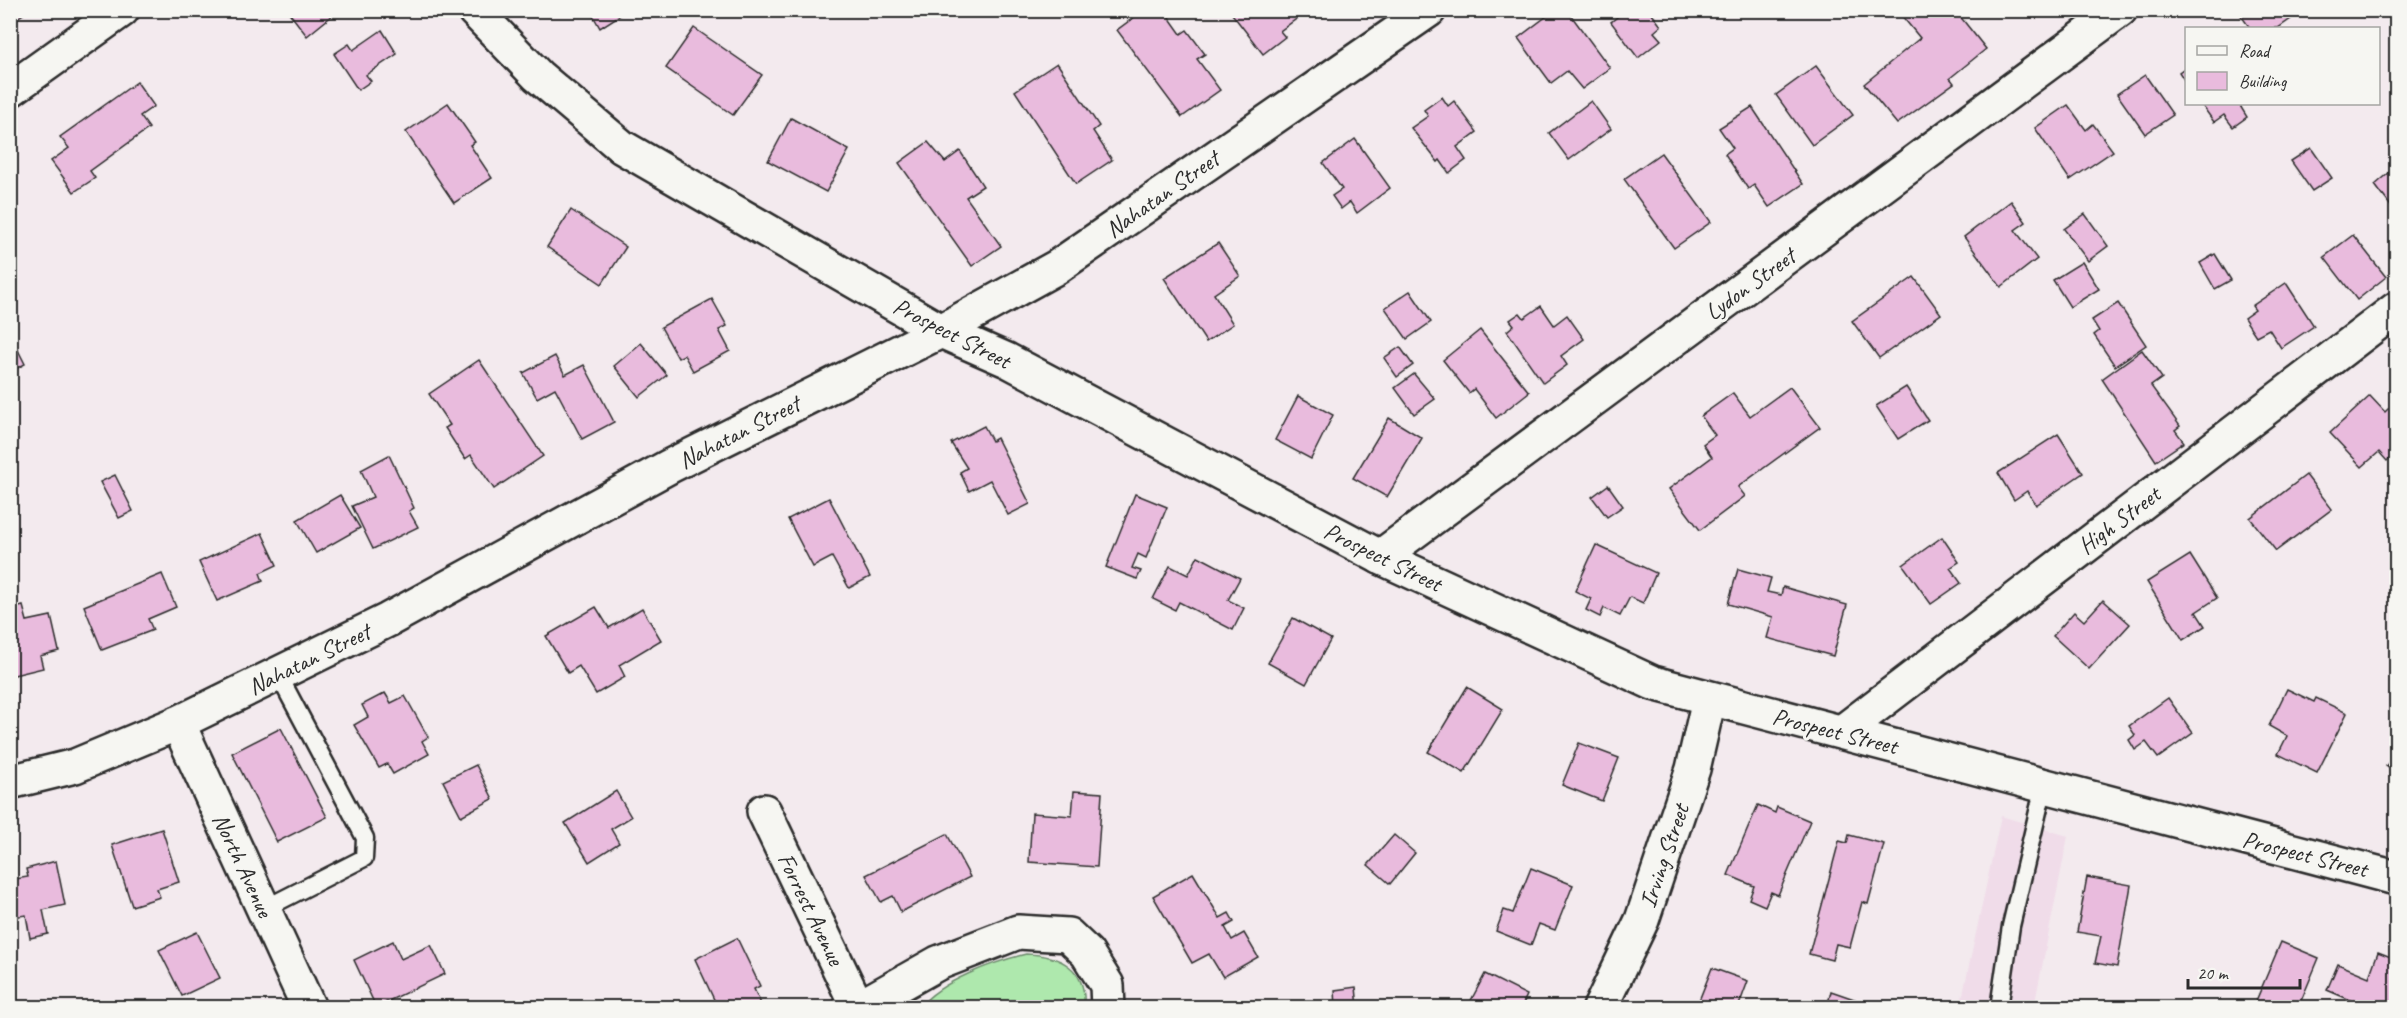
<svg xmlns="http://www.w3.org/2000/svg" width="2407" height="1018" font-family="Caveat,sans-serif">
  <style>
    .built { fill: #f0dce9 }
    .grass { fill: #aee8ad; stroke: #6c8a6c; stroke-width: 1.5 }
    .building { fill: #e9bbdd; stroke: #2b2b2b; stroke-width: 1.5 }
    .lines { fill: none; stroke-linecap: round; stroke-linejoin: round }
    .lane-casing { stroke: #2b2b2b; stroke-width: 21 }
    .street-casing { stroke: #2b2b2b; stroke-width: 38 }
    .secondary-casing { stroke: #2b2b2b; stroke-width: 38 }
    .lane { stroke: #f6f6f2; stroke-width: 16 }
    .street { stroke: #f6f6f2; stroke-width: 33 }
    .secondary { stroke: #f6f6f2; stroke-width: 33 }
    .labels { text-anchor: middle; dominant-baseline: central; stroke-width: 6; stroke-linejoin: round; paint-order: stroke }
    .street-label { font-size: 24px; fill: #2b2b2b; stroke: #f6f6f2 }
  </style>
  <rect width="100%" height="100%" fill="#f3eaee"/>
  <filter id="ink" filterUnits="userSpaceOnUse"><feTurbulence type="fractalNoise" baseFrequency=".0167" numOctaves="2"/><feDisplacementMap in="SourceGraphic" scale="12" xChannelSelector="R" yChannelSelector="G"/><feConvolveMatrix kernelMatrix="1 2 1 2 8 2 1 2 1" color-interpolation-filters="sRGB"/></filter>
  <g filter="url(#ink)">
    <polygon class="built" points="2001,816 2068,836 2034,1007 1960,1008"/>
    <path class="grass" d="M1026,954C1060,955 1087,968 1084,1007H920C940,981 994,962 1026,954Z"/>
    <g class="building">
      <polygon points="10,10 29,10 10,23"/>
      <polygon points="287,10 339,10 307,36"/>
      <polygon points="590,10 628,10 600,28"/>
      <polygon points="1144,10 1164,10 1181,34 1187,30 1205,54 1197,59 1220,90 1182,117 1117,30"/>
      <polygon points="1229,10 1294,10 1299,17 1280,31 1285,37 1263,54"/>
      <polygon points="1555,10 1567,10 1610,68 1582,89 1567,71 1551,83 1518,38"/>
      <polygon points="1626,10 1649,10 1661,26 1654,32 1661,40 1638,58 1611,22"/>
      <polygon points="1897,10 1955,10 1986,49 1950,78 1954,83 1897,124 1864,84 1920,38"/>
      <polygon points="2237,10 2299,10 2301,12 2278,28 2250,28"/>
      <polygon points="694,28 762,75 733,115 666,68"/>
      <polygon points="382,30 397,54 366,75 371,81 358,90 334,54 349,44 353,50"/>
      <polygon points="1057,63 1099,126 1093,131 1112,160 1076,184 1015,91"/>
      <polygon points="1816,66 1853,115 1812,145 1776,95"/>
      <polygon points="2186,67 2186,83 2179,72"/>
      <polygon points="2145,75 2173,115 2145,134 2117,94"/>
      <polygon points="137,82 154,106 140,116 149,128 90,171 95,178 74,192 51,161 69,148 60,137"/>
      <polygon points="1442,97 1448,106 1454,101 1477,132 1457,147 1466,160 1449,173 1440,160 1438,162 1411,128 1428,116 1424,110"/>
      <polygon points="1591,101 1611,129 1569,160 1549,133"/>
      <polygon points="448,103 475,142 470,145 492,178 454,203 406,132"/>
      <polygon points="2201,104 2239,104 2247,117 2233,127 2224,115 2214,122"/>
      <polygon points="2068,105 2086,130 2093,124 2113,151 2070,180 2035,128"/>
      <polygon points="1752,107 1803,184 1769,207 1754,185 1748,189 1725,154 1733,148 1719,128"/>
      <polygon points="791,118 849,150 826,192 768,161"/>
      <polygon points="1355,139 1390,188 1357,213 1350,202 1341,209 1332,196 1342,189 1323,163"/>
      <polygon points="928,142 945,162 960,151 983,186 966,197 1001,246 972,266 899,163"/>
      <polygon points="2311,148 2332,178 2312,191 2291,161"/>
      <polygon points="1661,153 1711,222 1674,248 1624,179"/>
      <polygon points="2396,167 2396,213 2375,185"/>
      <polygon points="2011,201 2026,222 2015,230 2037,259 2001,287 1964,237"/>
      <polygon points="571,210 626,247 602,284 547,247"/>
      <polygon points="2085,214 2108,246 2088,261 2064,229"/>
      <polygon points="2353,235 2386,277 2357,300 2324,257"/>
      <polygon points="1218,243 1240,276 1214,294 1233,324 1206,342 1164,278"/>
      <polygon points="2215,254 2231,280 2215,289 2200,263"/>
      <polygon points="2082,262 2099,289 2070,307 2053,280"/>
      <polygon points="1914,277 1941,314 1879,358 1852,321"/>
      <polygon points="2286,283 2314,326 2281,348 2269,329 2256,336 2244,318 2255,310 2252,306"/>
      <polygon points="1410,291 1431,322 1407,339 1385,308"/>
      <polygon points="712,299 727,326 719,330 730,351 693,371 684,355 678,358 661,327"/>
      <polygon points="2118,303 2146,345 2115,366 2094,335 2099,331 2092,320"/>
      <polygon points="1541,306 1554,325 1567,315 1584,339 1561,356 1567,365 1543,383 1507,331 1514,325 1510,320 1520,313 1524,318"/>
      <polygon points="1480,330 1529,392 1496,418 1474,389 1469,393 1443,360"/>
      <polygon points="641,343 667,375 639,397 614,366"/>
      <polygon points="1400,347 1413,365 1397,377 1384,358"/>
      <polygon points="17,348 25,364 10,372 10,351"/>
      <polygon points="2142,350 2162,378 2151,386 2180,426 2175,430 2184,442 2156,461 2102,379"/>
      <polygon points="555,356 565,375 584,365 614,422 582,439 555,388 537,398 523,373"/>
      <polygon points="479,360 543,456 494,489 471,455 465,459 445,428 450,425 429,394"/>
      <polygon points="1414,374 1435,399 1414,414 1395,388"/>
      <polygon points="1790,387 1820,427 1738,487 1745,496 1700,530 1669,489 1712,457 1703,444 1715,435 1701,416 1733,393 1750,416"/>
      <polygon points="1906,387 1928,420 1898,439 1876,406"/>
      <polygon points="1298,396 1333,415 1311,459 1275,440"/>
      <polygon points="2370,396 2385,412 2389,408 2396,415 2396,453 2387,461 2379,452 2362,467 2330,433"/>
      <polygon points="1389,418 1422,438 1387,497 1353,478"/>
      <polygon points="984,426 992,441 997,438 1030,504 1008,515 990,480 969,491 960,472 967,468 951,443"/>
      <polygon points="2058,434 2083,473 2036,505 2027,491 2014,500 1998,473"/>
      <polygon points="389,455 414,508 409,511 418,527 373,549 352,506 373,497 361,470"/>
      <polygon points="115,475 133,511 119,518 100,482"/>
      <polygon points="2306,475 2332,509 2276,551 2250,518"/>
      <polygon points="1608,485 1623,506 1607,517 1592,497"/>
      <polygon points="1135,494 1167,507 1146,558 1138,554 1132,568 1141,571 1137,579 1106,567"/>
      <polygon points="340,495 360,528 316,553 297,520"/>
      <polygon points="829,498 870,577 849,588 832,557 813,567 788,519"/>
      <polygon points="262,533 277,565 260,573 263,581 217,601 199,562"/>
      <polygon points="1942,537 1959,562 1950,568 1961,583 1931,604 1903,565"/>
      <polygon points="1596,545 1656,573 1643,603 1630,597 1620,616 1604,608 1600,617 1586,610 1591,599 1575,591"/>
      <polygon points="2190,555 2217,598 2196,612 2205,626 2183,640 2147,582"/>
      <polygon points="1198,556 1240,578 1228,600 1244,608 1233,630 1179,602 1175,610 1153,599 1170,566 1188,575"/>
      <polygon points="1738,569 1771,578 1767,592 1781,595 1783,587 1847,605 1833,656 1767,638 1773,617 1728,604"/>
      <polygon points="162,574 176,607 148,619 153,630 102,650 84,606"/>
      <polygon points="2103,600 2130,624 2089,669 2053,636 2074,612 2084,621"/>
      <polygon points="23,606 27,621 51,616 59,651 40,656 43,668 10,676 10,609"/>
      <polygon points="596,607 609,628 642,608 661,640 619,665 625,677 596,694 579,666 568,673 546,636"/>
      <polygon points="1293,618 1331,639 1306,684 1268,663"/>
      <polygon points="1467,687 1503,709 1464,773 1428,752"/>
      <polygon points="2287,689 2314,702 2316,698 2347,713 2317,773 2278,754 2287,736 2269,726"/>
      <polygon points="385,693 391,703 405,696 428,737 422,741 429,754 393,774 387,764 379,768 354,725 368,717 362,705"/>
      <polygon points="2168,698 2193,733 2158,758 2146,742 2135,750 2129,740 2135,735 2129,726"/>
      <polygon points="281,728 327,817 277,842 232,753"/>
      <polygon points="2396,730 2396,748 2388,742"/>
      <polygon points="1579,743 1619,758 1602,801 1562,785"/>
      <polygon points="2396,752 2396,773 2386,766"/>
      <polygon points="476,765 493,799 461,816 443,781"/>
      <polygon points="616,791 631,817 611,829 619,843 589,862 565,823"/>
      <polygon points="1074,791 1102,793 1097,867 1029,862 1032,813 1072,816"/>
      <polygon points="1758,805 1775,813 1777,807 1810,821 1778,895 1771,892 1765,906 1749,899 1754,886 1728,875"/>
      <polygon points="162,829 179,882 157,889 160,897 132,906 112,845"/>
      <polygon points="947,834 970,877 901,912 893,896 881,902 866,875"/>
      <polygon points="1394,835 1415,853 1390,884 1368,865"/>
      <polygon points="1849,835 1884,844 1868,904 1862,902 1850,947 1836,944 1832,960 1809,954 1839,841 1847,843"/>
      <polygon points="56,861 65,905 43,910 48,934 30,938 26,915 12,917 10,880 28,877 26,869"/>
      <polygon points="1531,868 1573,885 1555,930 1539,924 1531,945 1496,931 1504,910 1513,913"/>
      <polygon points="1193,873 1220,918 1229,913 1234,922 1225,927 1232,940 1244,933 1258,957 1223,977 1209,954 1192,963 1153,896"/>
      <polygon points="2087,877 2131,885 2117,967 2095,963 2101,936 2077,932"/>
      <polygon points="197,932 220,978 182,996 159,950"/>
      <polygon points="737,938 760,986 754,989 763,1008 718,1008 695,959"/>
      <polygon points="393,941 401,959 431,945 445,974 376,1007 354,960"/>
      <polygon points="2281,942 2319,958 2298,1008 2253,1008"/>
      <polygon points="2378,952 2396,959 2396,1008 2369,1008 2327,990 2338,964 2369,977"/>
      <polygon points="1712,968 1748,981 1738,1008 1696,1008"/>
      <polygon points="1485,974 1527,995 1521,1008 1467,1008"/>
      <polygon points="1356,987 1358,1008 1336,1008 1335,990"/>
      <polygon points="1831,991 1880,1008 1827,1008"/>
    </g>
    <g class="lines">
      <defs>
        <g id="lane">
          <polyline points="264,909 364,858 365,838 278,674"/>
          <polyline points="1999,1008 2011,926 2044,786"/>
        </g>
        <g id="street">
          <polyline points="10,90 122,10"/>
          <polyline points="1380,557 2120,10"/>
          <polyline points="178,723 309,1008"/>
          <polyline points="1842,732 2396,309"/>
          <polyline points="764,811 858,1008"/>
          <polyline points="858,1008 938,963 1018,932 1068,935 1087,953 1107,985 1108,1008"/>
          <polyline points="1600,1008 1642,920 1693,769 1709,699"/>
        </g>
        <g id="secondary">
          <polyline points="474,10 538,76 622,147 941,331 1007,360 1380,557 1653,683 2396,878"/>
          <polyline points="10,782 75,766 178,723 388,620 670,466 941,331 1057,267 1429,10"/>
        </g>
      </defs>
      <use href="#lane" class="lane-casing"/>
      <use href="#street" class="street-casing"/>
      <use href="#secondary" class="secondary-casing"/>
      <use href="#lane" class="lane"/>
      <use href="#street" class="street"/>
      <use href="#secondary" class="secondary"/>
    </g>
  </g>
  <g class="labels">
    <g class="street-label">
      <text transform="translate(1162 194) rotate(-35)">Nahatan Street</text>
      <text transform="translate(1750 284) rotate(-36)">Lydon Street</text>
      <text transform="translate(952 333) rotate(27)">Prospect Street</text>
      <text transform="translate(739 432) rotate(-27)">Nahatan Street</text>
      <text transform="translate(2119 520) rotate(-37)">High Street</text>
      <text transform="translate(1383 557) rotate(26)">Prospect Street</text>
      <text transform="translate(309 659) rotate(-26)">Nahatan Street</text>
      <text transform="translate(1835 731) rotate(14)">Prospect Street</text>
      <text transform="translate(2305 854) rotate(14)">Prospect Street</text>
      <text transform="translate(1664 856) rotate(-71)">Irving Street</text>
      <text transform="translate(243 865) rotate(65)">North Avenue</text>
      <text transform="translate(811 909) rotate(64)">Forrest Avenue</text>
    </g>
  </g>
  <rect width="2407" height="1018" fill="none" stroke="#f6f6f2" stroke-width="36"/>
  <rect x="18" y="18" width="2371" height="982" fill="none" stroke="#2b2b2b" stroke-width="2" filter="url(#ink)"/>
  <rect x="2185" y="27" width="195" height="78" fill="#f6f6f2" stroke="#a5a5a2" stroke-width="1.5"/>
  <rect x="2197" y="46" width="30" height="9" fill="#f6f6f2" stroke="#a5a5a2" stroke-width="1.5"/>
  <text x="2239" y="57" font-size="18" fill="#2b2b2b">Road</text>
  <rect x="2197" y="72" width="30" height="18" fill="#e9bbdd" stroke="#a5a5a2" stroke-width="1.5"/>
  <text x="2239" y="87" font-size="18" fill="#2b2b2b">Building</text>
  <path d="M2188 979v9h112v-9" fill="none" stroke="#2b2b2b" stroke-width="3"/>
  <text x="2197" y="979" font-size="18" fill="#2b2b2b" stroke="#f6f6f2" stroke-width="4.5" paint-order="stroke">20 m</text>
</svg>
